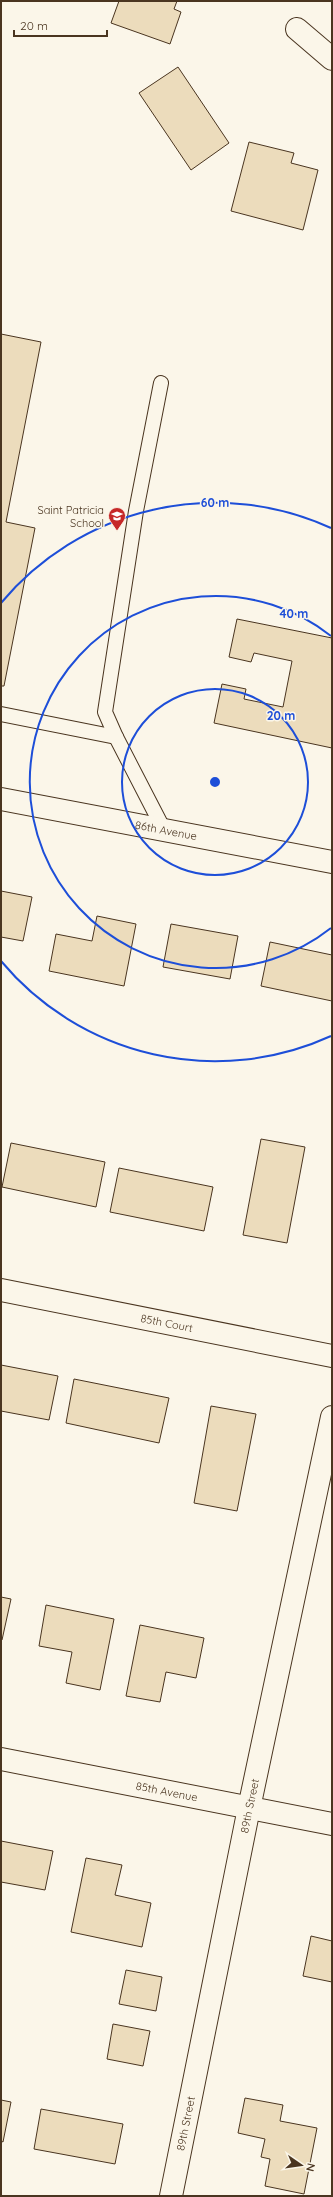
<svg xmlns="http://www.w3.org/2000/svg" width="333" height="2197" font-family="Quicksand,sans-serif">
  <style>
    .building { fill: #ecdcbc; stroke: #4a3520 }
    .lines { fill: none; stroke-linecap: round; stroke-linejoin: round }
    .lane-casing { stroke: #4a3520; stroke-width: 16 }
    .street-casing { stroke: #4a3520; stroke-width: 24 }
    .lane { stroke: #fbf6e9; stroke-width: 14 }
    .street { stroke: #fbf6e9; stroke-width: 22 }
    .ring { fill: none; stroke: #1d4ed8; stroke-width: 2 }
    .labels { text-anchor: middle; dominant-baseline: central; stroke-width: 3; stroke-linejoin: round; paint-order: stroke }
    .poi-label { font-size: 11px; fill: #4a3520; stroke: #fbf6e9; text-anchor: end }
    .street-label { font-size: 11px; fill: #4a3520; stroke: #fbf6e9 }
    .centre { fill: #1d4ed8; stroke: #fbf6e9; stroke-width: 2 }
    .ring-label { font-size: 12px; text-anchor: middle; font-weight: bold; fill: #1d4ed8; stroke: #fbf6e9; stroke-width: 3; stroke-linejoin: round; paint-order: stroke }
  </style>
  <rect width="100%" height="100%" fill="#fbf6e9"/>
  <g class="building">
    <polygon points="119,1 177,1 174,9 181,12 170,44 111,23"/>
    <polygon points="178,67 229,143 191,170 139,93"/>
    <polygon points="249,142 294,153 291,163 318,170 303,230 231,211"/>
    <polygon points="1,334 41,342 6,522 35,528 4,686 1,686"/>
    <polygon points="237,619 332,638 332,748 214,723 222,684 246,689 244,699 283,707 292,661 254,653 251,662 229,657"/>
    <polygon points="1,891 32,897 23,941 1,937"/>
    <polygon points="97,916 136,924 124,986 49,971 56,934 92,941"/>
    <polygon points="171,924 238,936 230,979 163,967"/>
    <polygon points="270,942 332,955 332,1001 261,986"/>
    <polygon points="261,1139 305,1147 287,1243 243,1235"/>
    <polygon points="11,1143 105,1162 96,1207 2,1187"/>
    <polygon points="119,1168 213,1187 204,1231 110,1212"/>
    <polygon points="1,1365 58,1376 49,1420 1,1411"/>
    <polygon points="74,1379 169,1398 159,1443 66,1423"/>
    <polygon points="211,1406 256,1414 237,1511 194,1503"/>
    <polygon points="1,1597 11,1599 2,1640 1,1639"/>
    <polygon points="46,1605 114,1619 100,1690 66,1683 72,1652 39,1646"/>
    <polygon points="140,1625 204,1638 196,1678 166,1672 160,1702 126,1696"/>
    <polygon points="1,1841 53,1851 45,1890 1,1882"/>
    <polygon points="86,1858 122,1865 115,1895 151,1903 142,1947 71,1932"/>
    <polygon points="311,1936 332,1941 332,1982 303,1976"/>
    <polygon points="126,1970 162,1977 156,2011 119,2004"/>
    <polygon points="113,2024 150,2031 143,2066 107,2059"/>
    <polygon points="245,2098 283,2105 280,2121 317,2128 304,2194 265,2186 270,2159 261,2157 265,2139 238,2133"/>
    <polygon points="1,2100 11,2102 3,2142 1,2141"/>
    <polygon points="41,2109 123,2124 115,2164 34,2149"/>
  </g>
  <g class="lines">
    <defs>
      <g id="lane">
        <polyline points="161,383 136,511 105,712 116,737 164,830"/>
        <polyline points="1,714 116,737"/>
      </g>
      <g id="street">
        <polyline points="297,29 332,59"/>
        <path id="s1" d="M1,799L332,862"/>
        <path id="s2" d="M1,1290L332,1356"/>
        <path id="s3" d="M1,1759L332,1824"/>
        <path id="s4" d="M171,2196L249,1808L332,1417"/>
      </g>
    </defs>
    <use href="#lane" class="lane-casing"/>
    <use href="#street" class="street-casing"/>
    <use href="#lane" class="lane"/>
    <use href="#street" class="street"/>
  </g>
  <g class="ring">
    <circle cx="215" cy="782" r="93"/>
    <path d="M331 928A186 186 0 1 1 331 636"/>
    <path d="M331 1036A279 279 0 0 1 1 961M1 603A279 279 0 0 1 331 528"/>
  </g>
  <defs>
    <symbol id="school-pin" viewBox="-11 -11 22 30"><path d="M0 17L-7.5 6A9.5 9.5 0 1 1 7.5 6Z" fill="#c62828" stroke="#fbf6e9"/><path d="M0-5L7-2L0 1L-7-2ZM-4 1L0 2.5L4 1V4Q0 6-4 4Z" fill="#fff"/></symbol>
  </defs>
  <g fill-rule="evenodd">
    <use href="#school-pin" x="107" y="506" width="20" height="27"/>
  </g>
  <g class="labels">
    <g class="poi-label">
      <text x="104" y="510">Saint Patricia<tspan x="104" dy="13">School</tspan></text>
    </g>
    <g class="street-label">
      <text stroke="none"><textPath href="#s1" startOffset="168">86th Avenue</textPath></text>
      <text stroke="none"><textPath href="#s2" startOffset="169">85th Court</textPath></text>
      <text stroke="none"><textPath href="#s3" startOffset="169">85th Avenue</textPath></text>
      <text stroke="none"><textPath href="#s4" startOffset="398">89th Street</textPath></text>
      <text stroke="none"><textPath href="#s4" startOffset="74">89th Street</textPath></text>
    </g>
  </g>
  <circle cx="215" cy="782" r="6" class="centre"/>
  <g class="ring-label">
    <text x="215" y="507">60 m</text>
    <text x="294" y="618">40 m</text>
    <text x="281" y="720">20 m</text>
  </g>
  <rect width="333" height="2197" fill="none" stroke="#4a3520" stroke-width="4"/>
  <g transform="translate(301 2165) rotate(103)" stroke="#fbf6e9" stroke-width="3" paint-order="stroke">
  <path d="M0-3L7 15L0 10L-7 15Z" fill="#4a3520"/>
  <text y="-6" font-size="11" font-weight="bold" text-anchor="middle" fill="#4a3520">N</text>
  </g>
  <path d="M14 30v6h93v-6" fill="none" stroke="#4a3520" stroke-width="2"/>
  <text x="20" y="30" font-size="12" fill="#4a3520" stroke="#fbf6e9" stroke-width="3" paint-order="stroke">20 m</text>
</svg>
